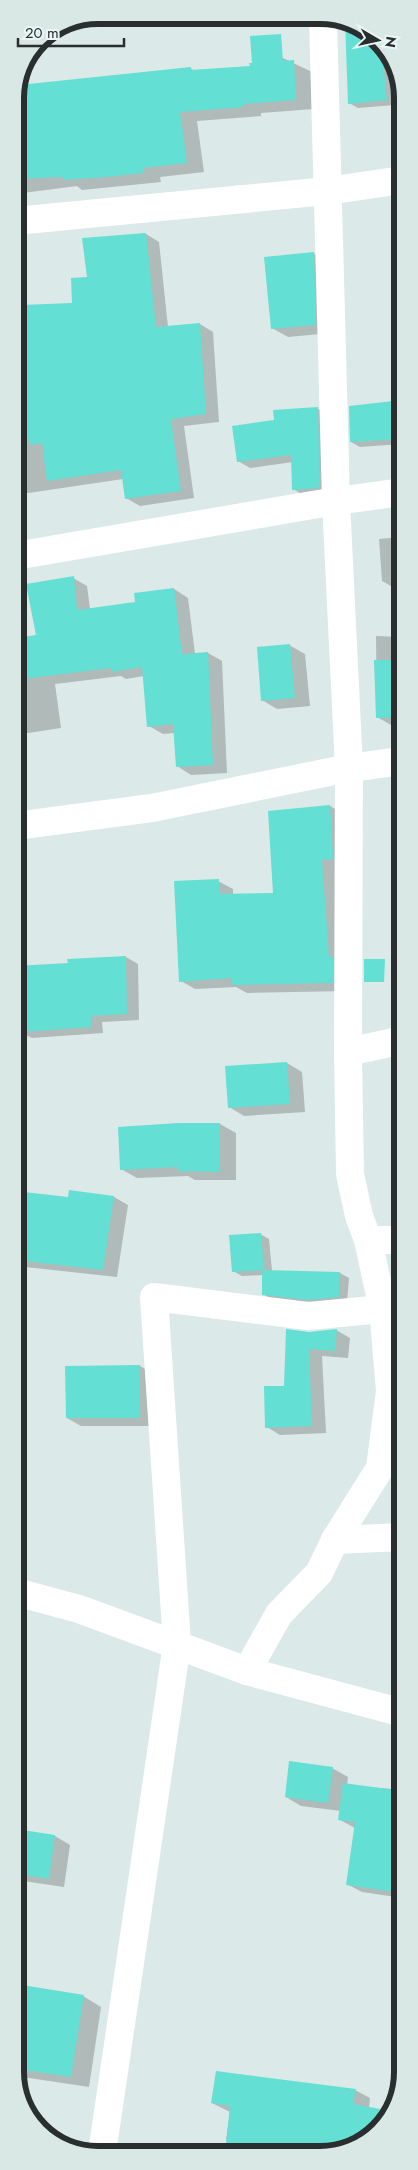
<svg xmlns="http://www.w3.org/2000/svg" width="418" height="2170" font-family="Jost,sans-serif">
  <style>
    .shadow { fill: #0003 }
    .building { fill: #63dfd4 }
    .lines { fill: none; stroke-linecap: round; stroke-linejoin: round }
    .street { stroke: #fff; stroke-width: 28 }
    .rim { fill: none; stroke: #292f2e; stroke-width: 6 }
  </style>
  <rect width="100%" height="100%" fill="#dbe9e8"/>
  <g class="shadow">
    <polygon points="207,16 262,17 211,18"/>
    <polygon points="381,47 385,50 391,62 395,105 358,108 349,103"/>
    <polygon points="283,58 312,72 314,109 261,113 261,116 197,121 204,172 160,177 161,182 82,190 77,186 15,194 15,93 18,86 190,68 195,71 251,67"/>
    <polygon points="146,234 159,242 168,327 200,324 213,332 219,422 184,426 194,498 140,506 126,498 123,479 15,495 15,302 23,307 74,304 88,278"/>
    <polygon points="313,253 329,262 331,333 288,337 272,328"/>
    <polygon points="397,357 402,357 402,398 399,397"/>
    <polygon points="402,402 402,444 360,447 351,442 350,407"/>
    <polygon points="318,409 329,415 331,494 305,496 293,489 293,462 250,468 238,461"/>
    <polygon points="402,537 402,588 396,589 382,581 379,539"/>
    <polygon points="73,578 87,586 90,609 137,603 174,589 188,598 195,654 208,653 222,661 227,773 191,775 177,766 175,733 163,734 149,726 144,676 126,679 121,676 55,684 61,728 15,735 15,639 37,636"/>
    <polygon points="376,636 402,637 402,725 391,725 377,717"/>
    <polygon points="289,645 305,654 310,706 277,709 262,700"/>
    <polygon points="330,806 344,814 347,991 247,993 236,987 195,989 181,981 218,881 233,889 233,895 274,894"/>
    <polygon points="126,957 138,964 139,1020 102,1022 103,1033 32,1038 20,1032 69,964 69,960"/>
    <polygon points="287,1063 302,1072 305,1112 244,1116 229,1107"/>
    <polygon points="220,1124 236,1133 236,1180 195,1180 188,1176 137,1178 121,1169 119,1128"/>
    <polygon points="15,1192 69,1198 114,1197 128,1205 117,1277 16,1266"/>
    <polygon points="260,1234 269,1239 272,1271 340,1273 349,1278 347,1302 318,1304 272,1299 263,1294 264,1275 242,1276 233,1271"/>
    <polygon points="336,1330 350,1338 348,1358 322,1356 326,1433 280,1435 267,1427 309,1333"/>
    <polygon points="140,1366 154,1374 154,1426 81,1426 67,1418"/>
    <polygon points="401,1578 403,1578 403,1638 401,1637"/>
    <polygon points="16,1746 21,1749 16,1789"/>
    <polygon points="332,1768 348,1777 347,1785 403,1790 403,1898 362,1892 347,1884 355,1828 340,1820 341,1811 301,1806 286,1797"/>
    <polygon points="16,1830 55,1836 70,1845 64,1887 16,1880"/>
    <polygon points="16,1986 83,1996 101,2007 89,2087 16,2076"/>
    <polygon points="355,2090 370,2098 369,2108 386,2114 379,2131 331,2154 285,2154 241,2149 226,2140 230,2112 212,2103"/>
  </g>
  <g class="building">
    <polygon points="345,20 381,43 387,100 348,104"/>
    <polygon points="281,34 283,61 294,60 296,100 244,104 244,107 180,112 187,163 143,168 144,173 106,177 64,180 63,177 15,179 15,93 19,85 191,67 191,70 250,66 249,63 252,63 250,36"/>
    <polygon points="146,233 156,327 200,323 206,414 171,419 181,491 125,499 121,470 47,481 42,443 29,445 29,440 15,441 15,381 22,381 20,369 24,368 22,305 72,303 71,278 87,277 82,238"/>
    <polygon points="314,252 316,325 271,329 264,257"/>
    <polygon points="402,400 402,439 350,442 349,406"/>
    <polygon points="318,407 320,488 292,490 291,455 237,462 232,426 274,420 273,410"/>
    <polygon points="74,576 77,610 135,602 134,593 174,588 182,654 208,652 213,765 176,767 173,724 147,727 142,667 111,672 111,668 15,680 15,638 36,635 26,584"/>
    <polygon points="290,644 295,698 261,701 257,647"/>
    <polygon points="374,660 402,660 402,717 376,718"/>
    <polygon points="330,805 333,859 322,860 329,957 333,957 333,983 232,985 231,978 179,982 174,881 219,879 219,894 273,893 268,811"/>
    <polygon points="126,956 127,1014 91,1016 92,1027 19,1032 15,966 68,963 67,959"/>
    <polygon points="364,959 385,959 384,982 364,982"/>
    <polygon points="287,1062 290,1104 228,1108 225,1066"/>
    <polygon points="178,1123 220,1123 220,1172 178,1171 178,1167 120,1170 118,1127"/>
    <polygon points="69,1190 114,1196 103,1270 15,1260 15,1191 68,1197"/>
    <polygon points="261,1233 264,1270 340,1272 339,1297 308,1300 262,1295 262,1270 232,1272 229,1235"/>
    <polygon points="286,1329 309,1332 337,1329 335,1351 309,1349 312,1426 265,1428 264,1386 284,1386"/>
    <polygon points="140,1365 140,1418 66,1418 65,1366"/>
    <polygon points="289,1761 333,1767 328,1803 285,1797"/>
    <polygon points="343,1783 403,1791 403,1893 346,1885 355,1822 338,1820"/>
    <polygon points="16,1829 55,1835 49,1879 16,1874"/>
    <polygon points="16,1984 84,1995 71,2077 16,2069"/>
    <polygon points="216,2071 356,2089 353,2104 380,2109 377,2132 331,2154 225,2154 230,2106 211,2103"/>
  </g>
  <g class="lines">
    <g class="street">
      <polyline points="15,221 327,191 402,180"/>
      <polyline points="15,556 336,501 402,492"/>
      <polyline points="15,826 152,808 349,768 402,761"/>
      <polyline points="348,1052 403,1040"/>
      <polyline points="368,1240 403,1240"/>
      <polyline points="335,1540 403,1537"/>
      <polyline points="16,1592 79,1609 247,1671 403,1713"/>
      <polyline points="247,1671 279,1614 319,1573 335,1540 380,1468 390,1391 383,1309 368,1240 359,1216 350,1174 348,1052 349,768 336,501 323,18"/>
      <polyline points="102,2153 177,1644 154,1297 308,1316 383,1309"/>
    </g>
  </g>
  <path d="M0 0H418V2170H0ZM98 24H320A74 74 0 0 1 394 98V2072A74 74 0 0 1 320 2146H98A74 74 0 0 1 24 2072V98A74 74 0 0 1 98 24Z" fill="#d9e7e5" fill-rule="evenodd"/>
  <path class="rim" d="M98 24H320A74 74 0 0 1 394 98V2072A74 74 0 0 1 320 2146H98A74 74 0 0 1 24 2072V98A74 74 0 0 1 98 24Z"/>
  <g transform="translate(378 40) rotate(99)" stroke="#e8f7f5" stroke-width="4" paint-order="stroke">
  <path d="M0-4L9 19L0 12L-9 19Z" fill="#292f2e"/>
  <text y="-8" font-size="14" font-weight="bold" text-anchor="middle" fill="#292f2e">N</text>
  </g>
  <path d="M18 38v8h106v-8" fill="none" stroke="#292f2e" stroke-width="2.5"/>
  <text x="25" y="38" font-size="15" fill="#292f2e" stroke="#e8f7f5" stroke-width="4" paint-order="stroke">20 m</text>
</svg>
